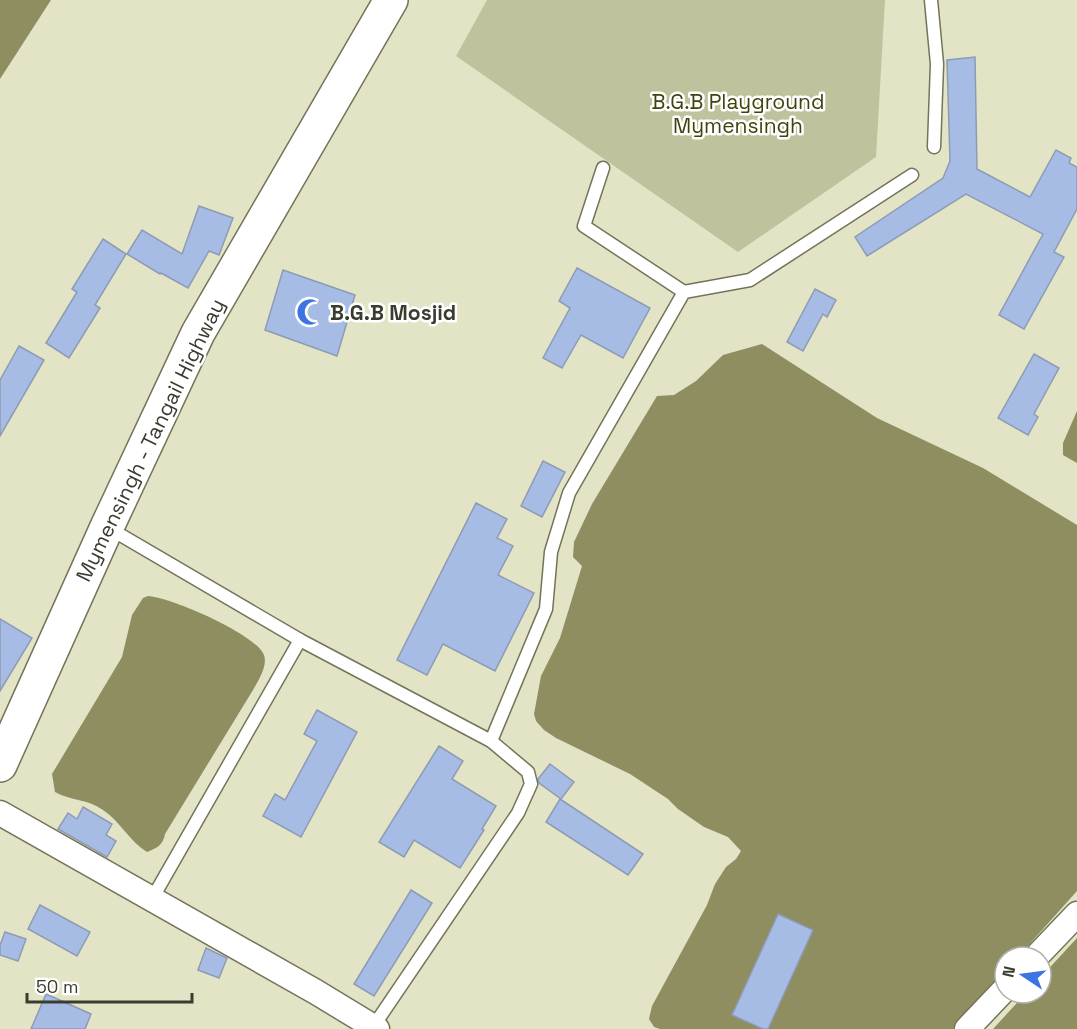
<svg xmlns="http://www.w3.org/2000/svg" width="1077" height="1029" font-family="'Space Grotesk',sans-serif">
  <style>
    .green { fill: #c0c19d }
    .water { fill: #8e8e61 }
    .building { fill: #a6bce4; stroke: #8d9bb3; stroke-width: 1.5 }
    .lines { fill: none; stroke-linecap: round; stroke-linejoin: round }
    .lane-casing { stroke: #747459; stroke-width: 15 }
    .street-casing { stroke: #747459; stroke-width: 27 }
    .highway-casing { stroke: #747459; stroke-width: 36 }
    .lane { stroke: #fff; stroke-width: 12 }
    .street { stroke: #fff; stroke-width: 24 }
    .highway { stroke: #fff; stroke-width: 33 }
    .labels { text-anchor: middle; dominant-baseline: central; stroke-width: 5; stroke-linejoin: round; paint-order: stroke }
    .park-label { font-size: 21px; fill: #44420a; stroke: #fff }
    .poi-label { font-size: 21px; font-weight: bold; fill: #3b3c30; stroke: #fff; text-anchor: start }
    .street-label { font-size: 21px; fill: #3b3c30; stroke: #fff }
  </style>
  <rect width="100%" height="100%" fill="#e3e4c6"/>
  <polygon class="green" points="487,0 885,0 876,157 738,252 456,56"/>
  <g class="water">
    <polygon points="0,0 51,0 0,79"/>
    <polygon points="762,344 877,418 983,468 1077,525 1077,891 1018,957 1005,957 1005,972 953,1029 660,1029 654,1027 649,1019 652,1006 707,905 715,884 726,867 736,859 741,851 728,837 704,827 678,809 668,799 630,774 556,738 544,730 536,721 534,714 541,676 560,638 582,566 573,557 574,542 592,504 657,396 674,395 696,381 723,355"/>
    <polygon points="1077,411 1077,463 1063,455 1063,443"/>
    <path d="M148,596C170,597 256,634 264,655C268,666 258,681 253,690L165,834C163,845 157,848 147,852C129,841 121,822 103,810C88,799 71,801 55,792L52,774L122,657L132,615L143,598Z"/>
    <polygon points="1077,938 1077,1029 993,1029 1026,993 1041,993 1041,977"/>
  </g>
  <g class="building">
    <polygon points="975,57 977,169 1030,197 1056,150 1071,158 1069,163 1077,167 1077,209 1054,252 1064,257 1024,329 999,315 1043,234 966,194 867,256 855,237 943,178 950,161 947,60"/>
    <polygon points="199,206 233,218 219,255 209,251 188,288 161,273 160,274 127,254 142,230 182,254"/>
    <polygon points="103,239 126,254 95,305 100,308 69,358 46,343 77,292 72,289"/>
    <polygon points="577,268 650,308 623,358 581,335 562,368 543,358 570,308 559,301"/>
    <polygon points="283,270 355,295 337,356 265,330"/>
    <polygon points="815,289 836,300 827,317 823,314 803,351 787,342"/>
    <polygon points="19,346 44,360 0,436 0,380"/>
    <polygon points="1034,354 1059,368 1034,414 1038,417 1028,435 998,418"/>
    <polygon points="543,461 565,472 542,517 521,506"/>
    <polygon points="476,503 507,519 497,538 513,546 498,575 534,593 495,671 443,644 427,675 397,660"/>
    <polygon points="0,619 32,638 0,691"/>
    <polygon points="317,710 357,732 301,837 263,816 275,794 285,800 317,741 304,734"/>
    <polygon points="439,746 463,761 452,779 496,806 482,829 484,830 460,868 414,840 404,857 379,842"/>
    <polygon points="550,764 574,782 561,799 539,783 538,779"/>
    <polygon points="560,799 643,854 628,875 546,822"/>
    <polygon points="83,807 112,824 106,835 116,841 107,857 58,829 68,813 77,819"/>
    <polygon points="411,890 432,903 374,996 354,984"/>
    <polygon points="40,905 90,932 77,956 28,929"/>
    <polygon points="778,914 813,930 768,1029 763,1029 732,1015"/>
    <polygon points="5,932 26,939 18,961 0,955 0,945"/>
    <polygon points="206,948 227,958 219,978 198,970"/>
    <polygon points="46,994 91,1014 85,1029 31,1029"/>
  </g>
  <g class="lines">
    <defs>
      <g id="lane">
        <polyline points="931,0 937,64 934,147"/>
        <polyline points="603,168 584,226 684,292"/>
        <polyline points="107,527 300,640"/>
        <polyline points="491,741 546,609 551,552 569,493 684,292 750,280 912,175"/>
        <polyline points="152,899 300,640 491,741 528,772 531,784 518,813 373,1027"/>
      </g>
      <g id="street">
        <polyline points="0,813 316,992 377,1029"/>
        <polyline points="1036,957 1077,914"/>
        <polyline points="967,1029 1005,989"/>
      </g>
      <polyline id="highway" points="0,765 107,527 198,333 391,0"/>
    </defs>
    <use href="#lane" class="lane-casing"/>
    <use href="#street" class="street-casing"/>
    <use href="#highway" class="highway-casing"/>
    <use href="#lane" class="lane"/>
    <use href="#street" class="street"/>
    <use href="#highway" class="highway"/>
  </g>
  <defs>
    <symbol id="mosque-bare" viewBox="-9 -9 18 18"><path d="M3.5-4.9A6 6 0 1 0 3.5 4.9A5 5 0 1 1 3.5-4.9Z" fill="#3c74e4" stroke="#fff" stroke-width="2.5" paint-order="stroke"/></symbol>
  </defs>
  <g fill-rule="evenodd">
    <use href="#mosque-bare" x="291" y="293" width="38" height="38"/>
  </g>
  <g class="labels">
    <g class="park-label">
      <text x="738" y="101">B.G.B Playground<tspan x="738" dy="24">Mymensingh</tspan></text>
    </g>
    <g class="poi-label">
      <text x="330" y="312">B.G.B Mosjid</text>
    </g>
    <g class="street-label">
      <text transform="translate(150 440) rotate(-64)">Mymensingh - Tangail Highway</text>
    </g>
  </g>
  <g transform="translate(1023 975) rotate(283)"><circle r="28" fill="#ffffff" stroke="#b1b1ac" stroke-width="1.5"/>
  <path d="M0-4.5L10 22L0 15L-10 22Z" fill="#3c74e4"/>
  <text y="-9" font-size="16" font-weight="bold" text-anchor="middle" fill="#3b3c30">N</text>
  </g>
  <path d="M27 993v9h165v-9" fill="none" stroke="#3b3c30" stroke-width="3"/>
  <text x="36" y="993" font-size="18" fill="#3b3c30" stroke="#ffffff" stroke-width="4.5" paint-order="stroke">50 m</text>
</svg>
